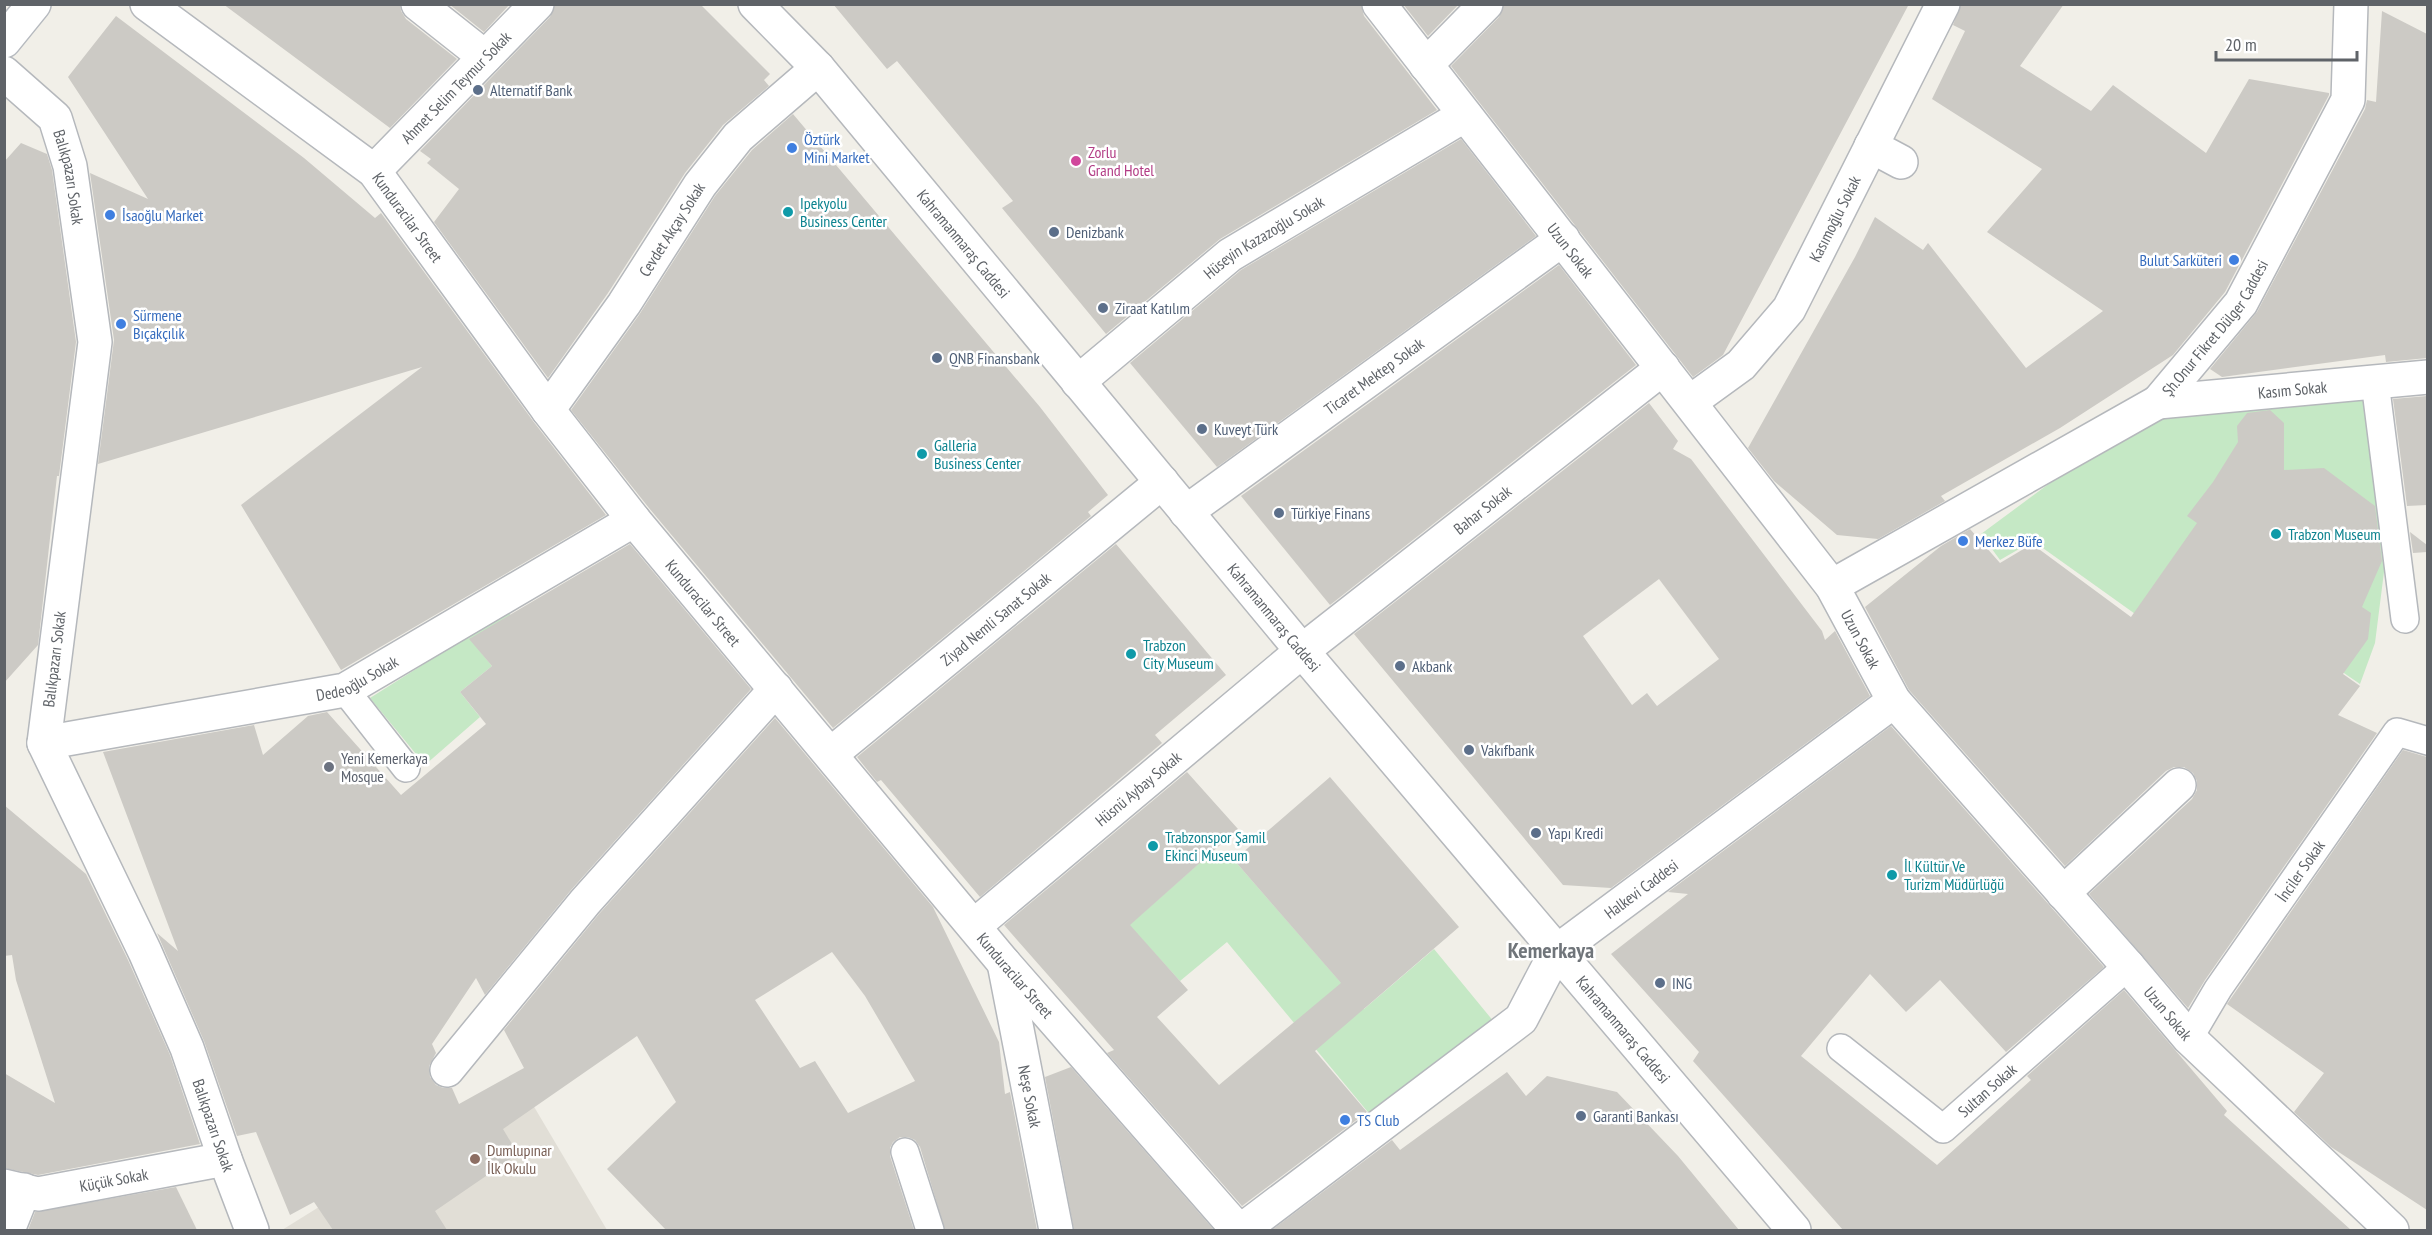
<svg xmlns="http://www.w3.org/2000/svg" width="2432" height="1235" font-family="'PT Sans Narrow',sans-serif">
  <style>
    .education { fill: #e1ded6 }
    .green { fill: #c5e8c5 }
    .building { fill: #cccac5; fill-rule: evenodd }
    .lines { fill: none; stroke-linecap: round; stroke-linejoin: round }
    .service-casing { stroke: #b5b8bc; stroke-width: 30 }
    .pedestrian-casing { stroke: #b5b8bc; stroke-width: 36 }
    .minor-casing { stroke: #b5b8bc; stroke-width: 36 }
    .secondary-casing { stroke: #b6babf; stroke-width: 36 }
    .service { stroke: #fff; stroke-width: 27 }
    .pedestrian { stroke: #fff; stroke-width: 33 }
    .minor { stroke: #fff; stroke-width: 33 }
    .secondary { stroke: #fff; stroke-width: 33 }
    .service-dot { fill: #5c6f8a; stroke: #fff; stroke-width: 2 }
    .shop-dot { fill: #3f7fe0; stroke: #fff; stroke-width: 2 }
    .hotel-dot { fill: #d1479c; stroke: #fff; stroke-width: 2 }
    .culture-dot { fill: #0f9aa8; stroke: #fff; stroke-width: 2 }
    .worship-dot { fill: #6b7280; stroke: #fff; stroke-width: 2 }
    .education-dot { fill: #8d6e63; stroke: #fff; stroke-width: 2 }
    .labels { text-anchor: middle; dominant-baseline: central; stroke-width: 5; stroke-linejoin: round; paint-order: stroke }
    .street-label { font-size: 16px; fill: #5f6368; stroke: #fff }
    .service-label { font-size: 16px; fill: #4e5e75; stroke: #fff; text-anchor: start }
    .shop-label { font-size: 16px; fill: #366cbe; stroke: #fff; text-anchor: start }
    .hotel-label { font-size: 16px; fill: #b23c85; stroke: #fff; text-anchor: start }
    .culture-label { font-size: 16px; fill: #0d838f; stroke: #fff; text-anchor: start }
    .worship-label { font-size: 16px; fill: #5b616d; stroke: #fff; text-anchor: start }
    .education-label { font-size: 16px; fill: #785e54; stroke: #fff; text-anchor: start }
    .district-label { font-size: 22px; font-weight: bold; fill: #70757a; stroke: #fff }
  </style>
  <rect width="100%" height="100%" fill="#f1efe8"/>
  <polygon class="education" points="533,1105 607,1230 282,1230 388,1164"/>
  <g class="green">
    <polygon points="2366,397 2385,564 2375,643 2360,684 2341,671 2159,631 2033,541 2000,560 1981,534 2050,483 2106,448 2139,429 2176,414"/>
    <polygon points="508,611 514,621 479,650 492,666 460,692 480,717 425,765 370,698"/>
    <polygon points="1213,851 1234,860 1364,1009 1434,949 1499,1028 1372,1117 1227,942 1180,981 1129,925"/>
  </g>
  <g class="building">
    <polygon points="223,4 400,4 401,11 406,19 457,59 390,128"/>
    <polygon points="449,4 510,4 484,32"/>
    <polygon points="555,4 700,4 770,74 764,80 769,86 723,125 685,173 608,293 548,378 434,222 459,189 427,163 431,159 420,151 550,17"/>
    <polygon points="833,4 1361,4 1364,16 1437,110 1220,239 1106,334 1002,208 1013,201 897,61 887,69"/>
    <polygon points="1403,4 1459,4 1428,36"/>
    <polygon points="1504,4 1909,4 1723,355 1693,377 1451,66 1499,17"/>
    <polygon points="1961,4 2064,4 2020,66 2091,111 2113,85 2206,153 2249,79 2329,93 2329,95 2225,292 2173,355 2060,428 1941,496 1945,501 1878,539 1837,535 1774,481 1748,448 1855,257 1875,217 1923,250 1928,243 2026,368 2103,311 1987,232 2042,169 1932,99 1965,31 1953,25"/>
    <polygon points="2382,11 2427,34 2427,358 2386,362 2385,355 2222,377 2210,369 2257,312 2365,109 2367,100 2376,102"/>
    <polygon points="116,16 304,158 375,218 381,213 533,421 606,515 341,670 241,505 422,367 98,464 114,340 90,173 148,199 68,77"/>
    <polygon points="793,114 1040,407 1108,495 1088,512 1091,516 833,728 649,508 571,410 639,315 715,196 752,150"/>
    <polygon points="1461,139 1536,236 1217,467 1130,363 1241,270"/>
    <polygon points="21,143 47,154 52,170 76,342 59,476 57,476 38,645 4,683 4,162"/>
    <polygon points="1559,265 1636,365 1330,605 1241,496"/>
    <polygon points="2427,396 2427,505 2407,506 2393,399"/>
    <path d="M1649,403L1678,441L1673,449L1691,459L1822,631L1825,640L1835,631L1870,696L1611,888L1563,885L1354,634ZM1659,579L1719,659L1657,706L1647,693L1632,705L1583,636Z"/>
    <polygon points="2270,410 2284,423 2284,470 2324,468 2375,506 2382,561 2362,607 2371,613 2368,639 2343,674 2360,686 2338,715 2377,733 2205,980 2188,1008 2089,894 2192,799 2197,790 2197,781 2193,773 2184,767 2174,767 2166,771 2065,866 1909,690 1865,607 1941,546 1970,529 2000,563 2032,544 2131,617 2197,523 2187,516 2213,482 2238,442 2237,426 2247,413"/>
    <polygon points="2410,532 2427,545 2427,552 2413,553"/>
    <path d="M630,544L751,689L571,890L485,995L476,978L432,1044L436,1053L429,1066L430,1077L436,1085L443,1088H452L459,1104L524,1068L504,1030L599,914L775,718L933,907L999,1042L1005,1094L1010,1092L1037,1230H945L920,1147L915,1140L908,1137H900L893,1142L890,1148V1156L914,1230H666L607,1169L676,1102L637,1036L503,1129L518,1154L435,1211L447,1230H333L314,1202L290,1215L256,1132L237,1136L204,1041L157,933L178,951L103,752L254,725L263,755L308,716L327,712L401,795L486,724L460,692L492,666L469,639ZM832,952L865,996L915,1081L848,1113L815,1061L800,1068L755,1000Z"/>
    <polygon points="1116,544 1226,675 1155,735 1162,743 980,897 881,780 877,782 857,757"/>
    <polygon points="1891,726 2104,967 2006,1052 1940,980 1906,1012 1870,974 1801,1056 1937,1165 2031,1080 2027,1076 2124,990 2227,1111 2224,1115 2351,1230 1843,1230 1693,1061 1699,1052 1611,954 1688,894 1668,892"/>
    <polygon points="2403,750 2427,757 2427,1210 2331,1147 2294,1112 2324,1073 2227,1004"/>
    <polygon points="1187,772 1238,829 1130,925 1188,990 1157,1017 1219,1085 1341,983 1234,860 1330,777 1459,927 1315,1051 1367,1112 1242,1206 1107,1053 1114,1050 1004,925"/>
    <polygon points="4,805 86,874 128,960 170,1055 200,1144 38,1175 4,1168 4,1073 55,1103 16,980 12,955 4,956"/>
    <polygon points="1071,1067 1214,1230 1074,1230 1045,1077"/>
    <polygon points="1507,1072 1526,1096 1547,1076 1617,1092 1678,1156 1739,1230 1272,1230 1392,1140 1400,1150"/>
    <polygon points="176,1187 197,1230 28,1230 35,1212"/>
  </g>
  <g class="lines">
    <defs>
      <g id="service">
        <polyline points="2375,382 2405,619"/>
        <polyline points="345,690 406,768"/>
        <path id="s1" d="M2189,1038L2218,989L2397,732L2428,741"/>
        <path id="s2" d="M1841,1048L1943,1129L2128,966"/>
        <polyline points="905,1152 930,1230"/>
      </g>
      <g id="pedestrian">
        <path id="s3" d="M147,4L374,171L548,410L634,520L1004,963L1238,1230"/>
        <polyline points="418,4 485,57"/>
        <path id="s4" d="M755,4L818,68L1302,651L1794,1230"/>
        <path id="s5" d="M1379,4L1832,586L1894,701L2128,966"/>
        <polyline points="1426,65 1486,4"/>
        <polyline points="1871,146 1901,162"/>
        <path id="s6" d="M374,171L537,4"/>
        <path id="s7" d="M1078,382L1230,255L1465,115"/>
        <path id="s8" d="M1690,402L1741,365L1789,309L1943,4"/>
        <path id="s9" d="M548,410L624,304L700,185L738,137L818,68"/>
        <path id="s10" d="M1186,512L1563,239"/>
        <polyline points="1832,586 2158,402"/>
        <path id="s11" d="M831,754L1162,482"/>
        <polyline points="2063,893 2179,785"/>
        <path id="s12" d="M974,926L1302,651L1663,368"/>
        <path id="s13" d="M1556,952L1894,701"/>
      </g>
      <g id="minor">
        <path id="s14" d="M4,73L55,118L70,166L95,342L44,743L145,952L187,1048L225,1159L252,1230"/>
        <path id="s15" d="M2158,402L2241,303L2348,100L2351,4"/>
        <path id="s16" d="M2158,402L2428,377"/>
        <path id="s17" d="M44,743L345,690L634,520"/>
        <path id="s18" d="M1004,963L1056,1230"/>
        <path id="s19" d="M2128,966L2189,1038L2392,1230"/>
        <polyline points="447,1070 585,902 776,689"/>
        <path id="s20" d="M4,1186L38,1194L225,1159"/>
        <polyline points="8,1230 24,1190"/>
        <polyline points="1242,1230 1521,1019 1556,952"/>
      </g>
      <polyline id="secondary" points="4,41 34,4"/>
    </defs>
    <use href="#service" class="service-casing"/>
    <use href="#pedestrian" class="pedestrian-casing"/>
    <use href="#minor" class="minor-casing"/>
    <use href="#secondary" class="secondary-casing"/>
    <use href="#service" class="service"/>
    <use href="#pedestrian" class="pedestrian"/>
    <use href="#minor" class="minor"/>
    <use href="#secondary" class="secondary"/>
  </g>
  <g class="service-dot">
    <circle cx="478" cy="90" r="6"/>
    <circle cx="1054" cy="232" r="6"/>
    <circle cx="1103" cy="308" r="6"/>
    <circle cx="937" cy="358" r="6"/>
    <circle cx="1202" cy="429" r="6"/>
    <circle cx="1279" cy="513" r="6"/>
    <circle cx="1400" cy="666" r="6"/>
    <circle cx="1469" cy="750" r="6"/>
    <circle cx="1536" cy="833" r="6"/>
    <circle cx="1660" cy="983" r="6"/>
    <circle cx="1581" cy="1116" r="6"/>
  </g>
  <g class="shop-dot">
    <circle cx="792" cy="148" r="6"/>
    <circle cx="110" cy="215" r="6"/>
    <circle cx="2234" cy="260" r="6"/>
    <circle cx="121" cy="324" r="6"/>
    <circle cx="1963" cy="541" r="6"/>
    <circle cx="1345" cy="1120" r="6"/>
  </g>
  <circle class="hotel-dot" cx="1076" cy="161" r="6"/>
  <g class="culture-dot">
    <circle cx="788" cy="212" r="6"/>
    <circle cx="922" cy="454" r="6"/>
    <circle cx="2276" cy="534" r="6"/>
    <circle cx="1131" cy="654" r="6"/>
    <circle cx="1153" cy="846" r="6"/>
    <circle cx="1892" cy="875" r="6"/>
  </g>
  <circle class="worship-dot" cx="329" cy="767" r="6"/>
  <circle class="education-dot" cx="475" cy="1159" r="6"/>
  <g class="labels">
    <g class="street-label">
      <text stroke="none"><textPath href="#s6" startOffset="117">Ahmet Selim Teymur Sokak</textPath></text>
      <text stroke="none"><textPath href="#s14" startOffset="129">Balıkpazarı Sokak</textPath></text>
      <text stroke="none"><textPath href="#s3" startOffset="339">Kunduracilar Street</textPath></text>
      <text stroke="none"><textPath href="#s8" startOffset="238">Kasımoğlu Sokak</textPath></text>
      <text stroke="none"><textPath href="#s9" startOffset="219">Cevdet Akçay Sokak</textPath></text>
      <text stroke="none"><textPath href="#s7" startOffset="236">Hüseyin Kazazoğlu Sokak</textPath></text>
      <text stroke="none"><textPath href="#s4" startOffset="318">Kahramanmaraş Caddesi</textPath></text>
      <text stroke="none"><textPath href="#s5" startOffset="312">Uzun Sokak</textPath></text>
      <text stroke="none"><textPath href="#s15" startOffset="94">Şh.Onur Fikret Dülger Caddesi</textPath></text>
      <text stroke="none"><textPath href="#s10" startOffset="232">Ticaret Mektep Sokak</textPath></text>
      <text stroke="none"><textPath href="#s16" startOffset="135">Kasım Sokak</textPath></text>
      <text stroke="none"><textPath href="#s12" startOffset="657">Bahar Sokak</textPath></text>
      <text stroke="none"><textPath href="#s3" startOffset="825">Kunduracilar Street</textPath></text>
      <text stroke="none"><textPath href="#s4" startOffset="804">Kahramanmaraş Caddesi</textPath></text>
      <text stroke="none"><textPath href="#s11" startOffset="213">Ziyad Nemli Sanat Sokak</textPath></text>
      <text stroke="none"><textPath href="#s5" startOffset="798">Uzun Sokak</textPath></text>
      <text transform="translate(54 659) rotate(-83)">Balıkpazarı Sokak</text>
      <text stroke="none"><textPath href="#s17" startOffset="321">Dedeoğlu Sokak</textPath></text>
      <text stroke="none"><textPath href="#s12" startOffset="214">Hüsnü Aybay Sokak</textPath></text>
      <text stroke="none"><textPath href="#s1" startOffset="201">İnciler Sokak</textPath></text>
      <text stroke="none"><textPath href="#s13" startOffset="106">Halkevi Caddesi</textPath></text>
      <text stroke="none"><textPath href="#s3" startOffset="1311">Kunduracilar Street</textPath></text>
      <text stroke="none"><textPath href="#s19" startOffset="62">Uzun Sokak</textPath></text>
      <text stroke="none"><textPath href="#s4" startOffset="1344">Kahramanmaraş Caddesi</textPath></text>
      <text stroke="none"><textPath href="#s2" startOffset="189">Sultan Sokak</textPath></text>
      <text stroke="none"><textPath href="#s18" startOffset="136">Neşe Sokak</textPath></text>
      <text stroke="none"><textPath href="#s14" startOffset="1119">Balıkpazarı Sokak</textPath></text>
      <text stroke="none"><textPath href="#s20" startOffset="112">Küçük Sokak</textPath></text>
    </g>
    <g class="service-label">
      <text x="490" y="90">Alternatif Bank</text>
      <text x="1066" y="232">Denizbank</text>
      <text x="1115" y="308">Ziraat Katılım</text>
      <text x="949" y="358">QNB Finansbank</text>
      <text x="1214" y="429">Kuveyt Türk</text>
      <text x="1291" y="513">Türkiye Finans</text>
      <text x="1412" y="666">Akbank</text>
      <text x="1481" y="750">Vakıfbank</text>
      <text x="1548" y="833">Yapı Kredi</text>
      <text x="1672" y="983">ING</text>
      <text x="1593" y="1116">Garanti Bankası</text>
    </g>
    <g class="shop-label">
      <text x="804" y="139">Öztürk<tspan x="804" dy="18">Mini Market</tspan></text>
      <text x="122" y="215">İsaoğlu Market</text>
      <text x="2222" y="260" text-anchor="end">Bulut Sarküteri</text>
      <text x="133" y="315">Sürmene<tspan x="133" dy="18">Bıçakçılık</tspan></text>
      <text x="1975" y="541">Merkez Büfe</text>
      <text x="1357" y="1120">TS Club</text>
    </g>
    <g class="hotel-label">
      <text x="1088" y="152">Zorlu<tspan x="1088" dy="18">Grand Hotel</tspan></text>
    </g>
    <g class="culture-label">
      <text x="800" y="203">Ipekyolu<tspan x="800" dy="18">Business Center</tspan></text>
      <text x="934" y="445">Galleria<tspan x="934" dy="18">Business Center</tspan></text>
      <text x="2288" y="534">Trabzon Museum</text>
      <text x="1143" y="645">Trabzon<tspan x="1143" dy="18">City Museum</tspan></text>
      <text x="1165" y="837">Trabzonspor Şamil<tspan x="1165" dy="18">Ekinci Museum</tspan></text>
      <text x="1904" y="866">İl Kültür Ve<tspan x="1904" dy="18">Turizm Müdürlüğü</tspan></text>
    </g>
    <g class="worship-label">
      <text x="341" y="758">Yeni Kemerkaya<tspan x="341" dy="18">Mosque</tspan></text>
    </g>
    <g class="education-label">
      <text x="487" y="1150">Dumlupınar<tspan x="487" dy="18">İlk Okulu</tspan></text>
    </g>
    <g class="district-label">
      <text x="1551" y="950">Kemerkaya</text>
    </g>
  </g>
  <rect width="2432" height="1235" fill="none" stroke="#5f6368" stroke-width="12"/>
  <path d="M2216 51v9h141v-9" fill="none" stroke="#5f6368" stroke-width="3"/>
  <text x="2225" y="51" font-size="18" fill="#5f6368" stroke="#ffffff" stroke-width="4.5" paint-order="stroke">20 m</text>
</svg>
